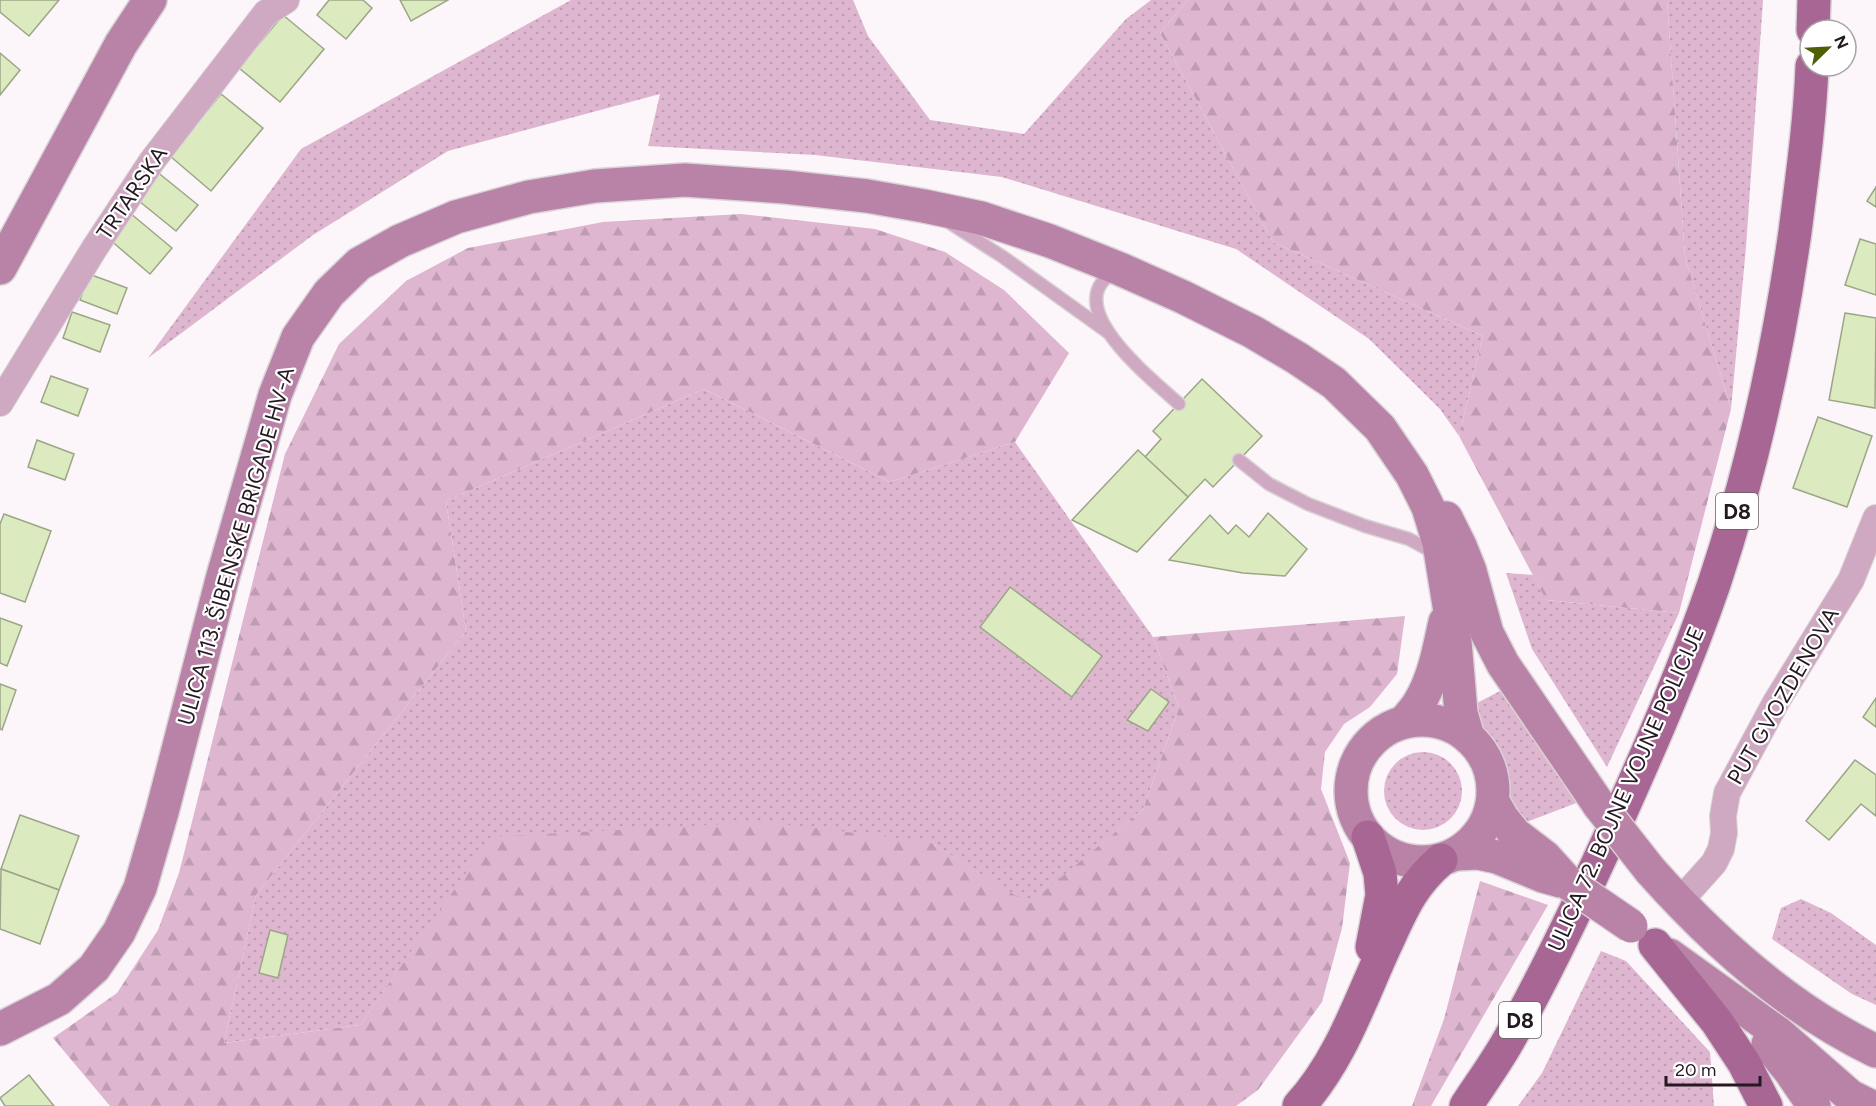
<svg xmlns="http://www.w3.org/2000/svg" width="1876" height="1106" font-family="Figtree,sans-serif">
  <style>
    .grass { fill: url(#grass-dots) }
    .forest { fill: url(#forest-firs) }
    .building { fill: #dceabf; stroke: #9ca687; stroke-width: 1.5 }
    .lines { fill: none; stroke-linecap: round; stroke-linejoin: round }
    .lane-casing { stroke: #d9d2d6; stroke-width: 15 }
    .street-casing { stroke: #d9d2d6; stroke-width: 28 }
    .secondary-casing { stroke: #d9d2d6; stroke-width: 36 }
    .primary-casing { stroke: #d9d2d6; stroke-width: 36 }
    .lane { stroke: #cea9c1; stroke-width: 12 }
    .street { stroke: #cea9c1; stroke-width: 26 }
    .secondary { stroke: #b883a7; stroke-width: 33 }
    .primary { stroke: #a76693; stroke-width: 33 }
    .secondary-bridge-casing { stroke: #d9d2d6; stroke-width: 36; stroke-linecap: butt }
    .secondary-bridge { stroke: #b883a7; stroke-width: 33 }
    .labels { text-anchor: middle; dominant-baseline: central; stroke-width: 4.5; stroke-linejoin: round; paint-order: stroke }
    .shield { fill: #fff; stroke: #665e64; stroke-width: 1.5 }
    .shield-label { font-size: 21px; font-weight: bold; fill: #241921 }
    .street-label { font-size: 22px; fill: #241921; stroke: #fff }
  </style>
  <defs>
    <pattern id="grass-dots" width="8" height="8" patternUnits="userSpaceOnUse" patternTransform="scale(1.5)"><rect width="8" height="8" fill="#deb6d0"/><path d="M2 2h.1M6 6h.1" fill="none" stroke="#be9cb2" stroke-width="1.8" stroke-linecap="round"/></pattern>
    <pattern id="forest-firs" width="22" height="20" patternUnits="userSpaceOnUse" patternTransform="scale(1.5)"><rect width="22" height="20" fill="#deb6d0"/><path d="M5 1l3.5 6h-7zM16 11l3.5 6h-7z" fill="#be9cb2"/></pattern>
  </defs>
  <rect width="100%" height="100%" fill="#fcf5f9"/>
  <g class="grass">
    <polygon points="571,0 853,0 868,36 930,120 1024,134 1126,19 1151,0 1188,0 1160,33 1273,242 1483,336 1459,436 1440,409 1369,339 1236,249 1002,177 815,155 648,146 660,94 448,151 313,235 148,358 301,149"/>
    <polygon points="1667,0 1763,0 1746,247 1731,409 1685,257"/>
    <polygon points="704,389 890,482 1015,442 1153,637 1179,708 1143,809 1029,905 930,842 492,837 360,1025 224,1043 256,895 466,631 446,501"/>
    <polygon points="1506,573 1533,575 1546,600 1679,613 1607,767 1532,649"/>
    <polygon points="1502,690 1579,802 1524,823 1509,798 1506,778 1495,749 1482,730 1475,704"/>
    <circle cx="1423" cy="791" r="39"/>
    <polygon points="1801,899 1831,913 1876,945 1876,1005 1852,994 1772,939 1781,908"/>
    <polygon points="1601,951 1626,961 1710,1052 1714,1106 1518,1106 1542,1073"/>
  </g>
  <g class="forest">
    <polygon points="1188,0 1667,0 1685,257 1731,409 1679,613 1546,600 1459,436 1483,336 1273,242 1160,33"/>
    <polygon points="741,214 875,229 945,252 1004,290 1069,353 1015,442 890,482 704,389 446,501 466,631 256,895 224,1043 360,1025 491,837 764,822 930,842 1029,904 1143,809 1179,708 1153,637 1405,616 1397,674 1370,707 1344,724 1325,752 1321,789 1350,863 1342,928 1322,1002 1258,1090 1236,1106 110,1106 53,1038 117,993 158,930 179,873 285,454 339,344 406,281 468,248 603,222"/>
    <polygon points="1480,881 1548,905 1431,1106 1412,1106 1444,1019"/>
  </g>
  <g class="building">
    <polygon points="0,0 59,0 29,36 0,12"/>
    <polygon points="329,0 363,0 372,8 346,39 317,15"/>
    <polygon points="400,0 448,0 411,21"/>
    <polygon points="283,15 324,49 280,102 239,68"/>
    <polygon points="0,53 20,70 0,95"/>
    <polygon points="221,94 263,128 211,191 170,156"/>
    <polygon points="156,171 198,205 176,231 134,197"/>
    <polygon points="1876,187 1876,207 1867,201"/>
    <polygon points="130,213 172,248 150,274 109,239"/>
    <polygon points="1860,239 1876,244 1876,295 1845,285"/>
    <polygon points="89,274 127,288 117,314 80,300"/>
    <polygon points="72,312 110,325 100,352 63,338"/>
    <polygon points="1845,313 1876,318 1875,408 1829,400"/>
    <polygon points="51,376 88,389 78,416 41,402"/>
    <polygon points="1202,379 1262,436 1213,487 1205,479 1188,497 1145,457 1161,439 1153,431"/>
    <polygon points="1818,417 1872,436 1847,507 1793,488"/>
    <polygon points="37,440 74,454 65,480 28,467"/>
    <polygon points="1138,450 1188,497 1137,552 1072,520"/>
    <polygon points="1268,513 1307,549 1285,576 1243,573 1169,560 1210,515 1228,534 1236,525 1249,537"/>
    <polygon points="4,514 51,531 25,602 0,593 0,524"/>
    <polygon points="1010,587 1102,656 1072,697 980,627"/>
    <polygon points="0,618 22,626 7,666 0,663"/>
    <polygon points="0,684 16,690 2,730 0,729"/>
    <polygon points="1151,689 1169,702 1148,731 1127,720"/>
    <polygon points="1876,698 1876,727 1863,717"/>
    <polygon points="1855,760 1876,775 1876,816 1861,804 1829,840 1806,821"/>
    <polygon points="20,815 79,836 59,890 1,869"/>
    <polygon points="1,869 59,890 40,944 0,929"/>
    <polygon points="270,930 288,935 278,978 259,973"/>
    <polygon points="29,1075 54,1106 5,1106 0,1098"/>
  </g>
  <g class="lines">
    <defs>
      <g id="lane">
        <polyline points="950,223 1003,257 1109,333"/>
        <path d="M1116,271C1055,304 1152,379 1179,404"/>
        <polyline points="1239,460 1269,484 1308,504 1365,526 1409,539 1431,551 1435,556"/>
      </g>
      <g id="street">
        <polyline points="0,403 94,249 152,161 266,13 286,0"/>
        <polyline points="1679,902 1714,863 1721,849 1724,833 1723,816 1727,793 1776,702 1851,580 1876,518"/>
      </g>
      <g id="secondary">
        <polyline points="0,268 121,44 150,0"/>
        <polyline points="1446,518 1460,546 1470,571 1487,633 1503,664 1599,805"/>
        <circle cx="1422" cy="791" r="71"/>
        <path d="M1404,722C1409,716 1415,710 1419,703C1434,679 1439,649 1445,622"/>
        <polyline points="1493,802 1503,819 1515,834 1545,857 1563,877"/>
        <polyline points="1456,854 1478,853 1497,857 1543,876 1568,883"/>
        <path d="M1650,870C1714,942 1788,1009 1876,1051"/>
        <polyline points="1669,955 1778,1033 1850,1096 1870,1106"/>
        <polyline points="0,1029 59,999 94,968 119,932 140,888 162,812 223,576 275,395 298,337 329,293 359,264 400,241 456,217 529,197 595,186 685,180 785,187 867,196 924,206 981,218 1050,241 1120,269 1183,297 1253,332 1297,358 1334,383 1380,428 1412,475 1428,507 1439,543 1455,642 1461,713 1468,737"/>
        <polyline points="1768,1044 1790,1071 1814,1106"/>
      </g>
      <g id="primary">
        <polyline points="1813,30 1814,0"/>
        <polyline points="1368,837 1380,873 1382,895 1372,947"/>
        <polyline points="1655,945 1717,1022 1744,1063 1766,1106"/>
        <path d="M1299,1106C1342,1059 1361,997 1388,940C1403,907 1413,884 1441,860"/>
        <path d="M1466,1106C1481,1083 1498,1060 1511,1036C1550,966 1584,894 1617,821C1652,743 1686,665 1714,584C1752,470 1778,351 1795,232C1802,177 1810,121 1812,66"/>
      </g>
    </defs>
    <use href="#lane" class="lane-casing"/>
    <use href="#street" class="street-casing"/>
    <use href="#secondary" class="secondary-casing"/>
    <use href="#primary" class="primary-casing"/>
    <use href="#lane" class="lane"/>
    <use href="#street" class="street"/>
    <use href="#secondary" class="secondary"/>
    <use href="#primary" class="primary"/>
    <defs>
      <g id="secondary-bridge">
        <polyline points="1599,805 1650,870"/>
        <polyline points="1568,883 1631,926"/>
      </g>
    </defs>
    <use href="#secondary-bridge" class="secondary-bridge-casing"/>
    <use href="#secondary-bridge" class="secondary-bridge"/>
  </g>
  <g class="labels">
    <g class="shield">
      <rect x="1716" y="493" width="42" height="36" rx="4.5"/>
      <rect x="1499" y="1002" width="42" height="36" rx="4.5"/>
    </g>
    <g class="shield-label">
      <text x="1737" y="511">D8</text>
      <text x="1520" y="1020">D8</text>
    </g>
    <g class="street-label">
      <text transform="translate(132 193) rotate(-56)">TRTARSKA</text>
      <text transform="translate(236 546) rotate(-74)">ULICA 113. ŠIBENSKE BRIGADE HV-A</text>
      <text transform="translate(1783 696) rotate(-60)">PUT GVOZDENOVA</text>
      <text transform="translate(1626 789) rotate(-66)">ULICA 72. BOJNE VOJNE POLICIJE</text>
    </g>
  </g>
  <g transform="translate(1828 48) rotate(66)"><circle r="28" fill="#ffffff" stroke="#a7a3a6" stroke-width="1.5"/>
  <path d="M0-4.5L10 22L0 15L-10 22Z" fill="#4d6006"/>
  <text y="-9" font-size="16" font-weight="bold" text-anchor="middle" fill="#241921">N</text>
  </g>
  <path d="M1666 1076v9h94v-9" fill="none" stroke="#241921" stroke-width="3"/>
  <text x="1675" y="1076" font-size="18" fill="#241921" stroke="#ffffff" stroke-width="4.5" paint-order="stroke">20 m</text>
</svg>
